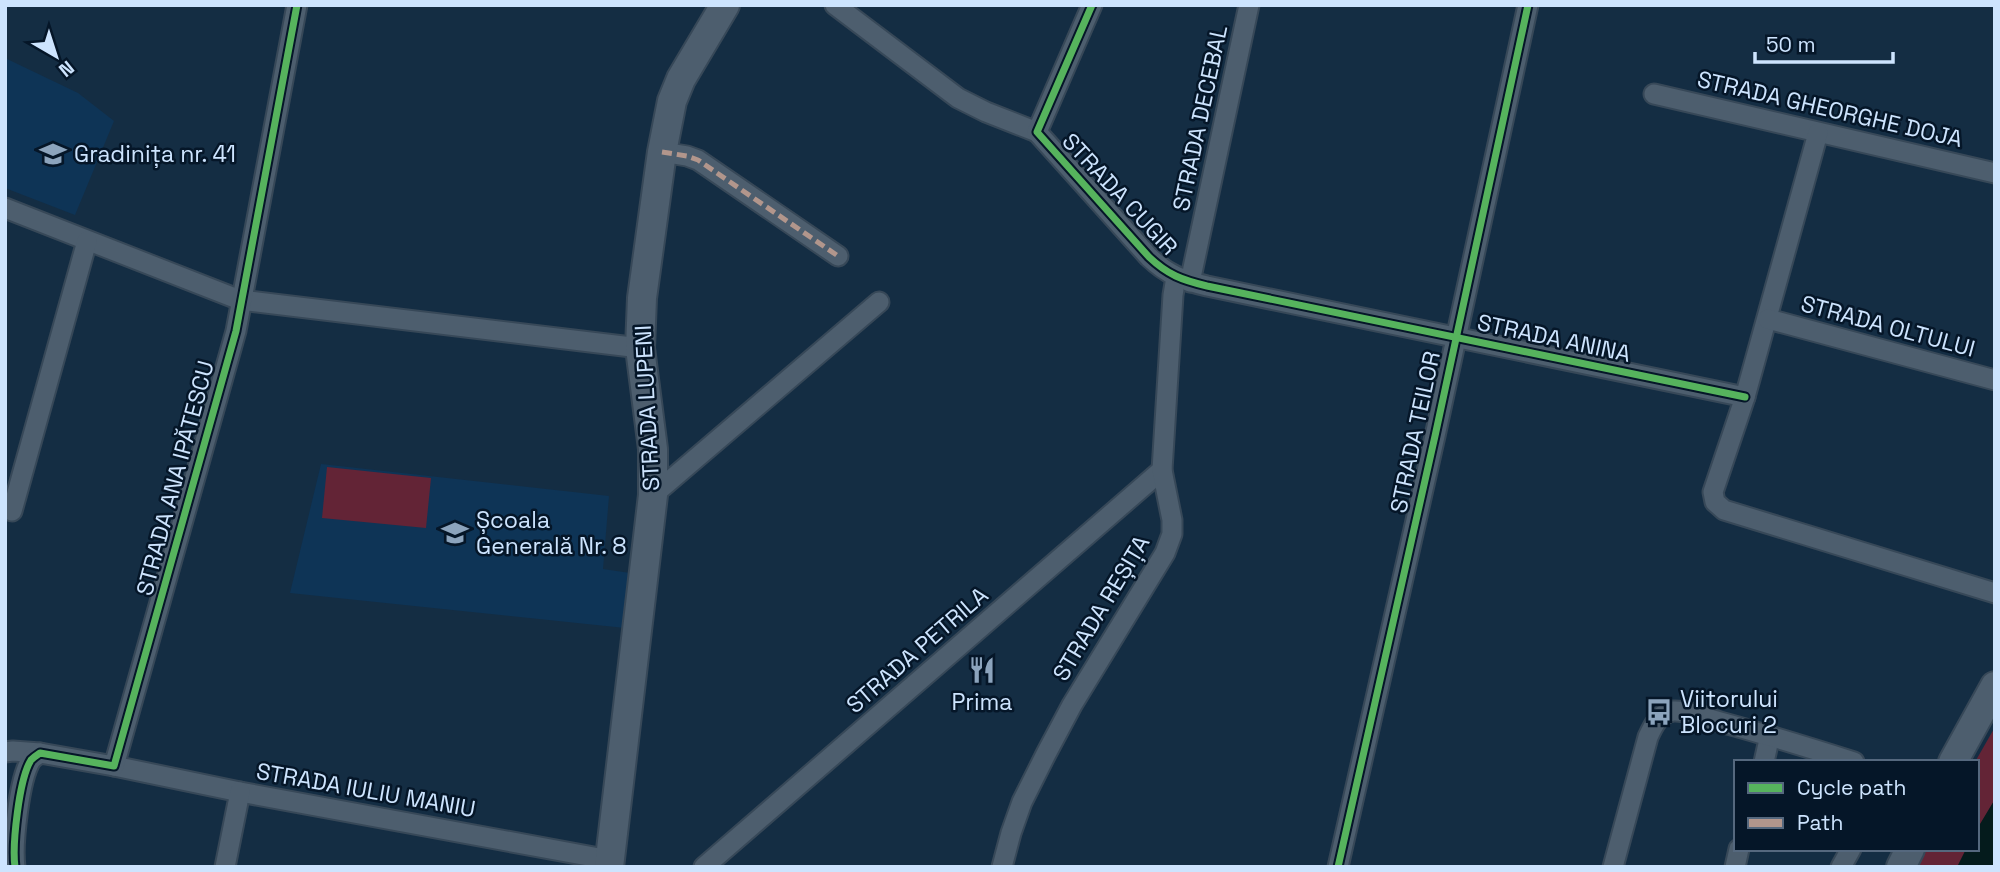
<svg xmlns="http://www.w3.org/2000/svg" width="2000" height="872" font-family="'Space Grotesk',sans-serif">
  <style>
    .built { fill: #0e3456 }
    .green { fill: #632436 }
    .water { fill: #041b1c }
    .lines { fill: none; stroke-linecap: round; stroke-linejoin: round }
    .street-casing { stroke: #374858; stroke-width: 23 }
    .secondary-casing { stroke: #374858; stroke-width: 32 }
    .street { stroke: #4d5e6e; stroke-width: 19 }
    .secondary { stroke: #4d5e6e; stroke-width: 28 }
    .quiet { stroke: #b2968c; stroke-width: 5; stroke-dasharray: 10 5; stroke-linecap: butt }
    .cycleway-casing { stroke: #051628; stroke-width: 11 }
    .cycleway { stroke: #56b35d; stroke-width: 7 }
    .labels { text-anchor: middle; dominant-baseline: central; stroke-width: 5; stroke-linejoin: round; paint-order: stroke }
    .street-label { font-size: 23px; fill: #cde4fe; stroke: #051628 }
    .poi-label { font-size: 23px; fill: #cde4fe; stroke: #051628; text-anchor: start }
  </style>
  <rect width="100%" height="100%" fill="#142d43"/>
  <g class="built">
    <polygon points="5,58 78,93 114,121 75,215 5,188"/>
    <polygon points="321,464 609,496 603,569 630,573 625,628 290,593"/>
  </g>
  <g class="green">
    <polygon points="327,467 431,478 426,528 322,518"/>
    <polygon points="1995,727 1995,867 1916,867 1926,849 1977,849 1977,762 1975,762"/>
  </g>
  <polygon class="water" points="1995,799 1995,867 1957,867 1966,849 1977,849 1977,829"/>
  <g class="lines">
    <defs>
      <g id="street">
        <polyline points="835,5 958,98 986,112 1037,132"/>
        <path d="M1092,5L1037,132L1149,257C1168,275 1182,280 1207,286L1745,397"/>
        <polyline points="1654,94 1995,173"/>
        <polyline points="1818,133 1745,397 1713,492 1715,502 1724,510 1995,593"/>
        <polyline points="662,152 687,156 698,160 838,256"/>
        <polyline points="5,208 240,300 640,348"/>
        <polyline points="1190,282 1249,5"/>
        <polyline points="1768,319 1995,380"/>
        <polyline points="653,495 879,302"/>
        <polyline points="12,511 87,241"/>
        <polyline points="5,752 13,751 40,753"/>
        <polyline points="1764,762 1770,735"/>
        <polyline points="114,766 240,792 610,860"/>
        <path d="M15,867C12,845 19,779 31,760C33,758 37,755 40,753L114,766L236,331L297,5"/>
        <polyline points="225,867 240,792"/>
        <polyline points="704,867 1162,470"/>
        <polyline points="1002,867 1011,833 1022,802 1046,754 1072,705 1165,553 1172,534 1172,520 1162,470 1173,295 1176,277"/>
        <polyline points="1338,867 1435,436 1528,5"/>
        <path d="M1613,867L1648,737C1653,726 1659,713 1673,711C1688,710 1706,718 1720,722C1765,734 1810,748 1854,762"/>
        <polyline points="1735,867 1739,849"/>
        <polyline points="1841,867 1851,849"/>
      </g>
      <g id="secondary">
        <polyline points="1953,762 1995,686"/>
        <polyline points="609,867 653,495 653,449 640,348 642,298 662,152 672,101 681,79 725,5"/>
        <polyline points="1901,867 1910,849"/>
      </g>
    </defs>
    <use href="#street" class="street-casing"/>
    <use href="#secondary" class="secondary-casing"/>
    <use href="#street" class="street"/>
    <use href="#secondary" class="secondary"/>
    <polyline class="quiet" points="662,152 687,156 698,160 838,256"/>
    <defs>
      <g id="cycleway">
        <path d="M1092,5L1037,132L1149,257C1168,275 1182,280 1207,286L1745,397"/>
        <path d="M15,867C12,845 19,779 31,760C33,758 37,755 40,753L114,766L236,331L297,5"/>
        <polyline points="1338,867 1435,436 1528,5"/>
      </g>
    </defs>
    <use href="#cycleway" class="cycleway-casing"/>
    <use href="#cycleway" class="cycleway"/>
  </g>
  <defs>
    <symbol id="school-bare" viewBox="-9 -9 18 18"><path d="M0-5L7-2L0 1L-7-2ZM-4 1L0 2.5L4 1V4Q0 6-4 4Z" fill="#8ca4bd" stroke="#051628" stroke-width="2.5" paint-order="stroke"/></symbol>
    <symbol id="restaurant-bare" viewBox="-9 -9 18 18"><path d="M-5-6h1v4h1v-4h1v4h1v-4h1v5L-1.5 .5V6h-2V.5L-5-1ZM5-6V6H3V1.5H1.5Q1.5-4 5-6Z" fill="#8ca4bd" stroke="#051628" stroke-width="2.5" paint-order="stroke"/></symbol>
    <symbol id="bus-bare" viewBox="-9 -9 18 18"><path d="M-5-6H5V4H4V6H2V4H-2V6H-4V4H-5ZM-3.5-4V0h7V-4ZM-3.5 1.2v1.5H-2V1.2ZM2 1.2v1.5H3.5V1.2Z" fill="#8ca4bd" stroke="#051628" stroke-width="2.5" paint-order="stroke"/></symbol>
  </defs>
  <g fill-rule="evenodd">
    <use href="#school-bare" x="34" y="135" width="38" height="38"/>
    <use href="#school-bare" x="436" y="514" width="38" height="38"/>
    <use href="#restaurant-bare" x="963" y="651" width="38" height="38"/>
    <use href="#bus-bare" x="1640" y="693" width="38" height="38"/>
  </g>
  <g class="labels">
    <g class="street-label">
      <text transform="translate(1830 109) rotate(13)">STRADA GHEORGHE DOJA</text>
      <text transform="translate(1200 118) rotate(-78)">STRADA DECEBAL</text>
      <text transform="translate(1120 194) rotate(47)">STRADA CUGIR</text>
      <text transform="translate(1888 326) rotate(15)">STRADA OLTULUI</text>
      <text transform="translate(1554 338) rotate(12)">STRADA ANINA</text>
      <text transform="translate(647 408) rotate(-93)">STRADA LUPENI</text>
      <text transform="translate(1415 432) rotate(-78)">STRADA TEILOR</text>
      <text transform="translate(175 478) rotate(-75)">STRADA ANA IPĂTESCU</text>
      <text transform="translate(1101 608) rotate(-59)">STRADA REȘIȚA</text>
      <text transform="translate(917 650) rotate(-41)">STRADA PETRILA</text>
      <text transform="translate(366 790) rotate(10)">STRADA IULIU MANIU</text>
    </g>
    <g class="poi-label">
      <text x="74" y="154">Gradinița nr. 41</text>
      <text x="476" y="520">Școala<tspan x="476" dy="26">Generală Nr. 8</tspan></text>
      <text x="1680" y="699">Viitorului<tspan x="1680" dy="26">Blocuri 2</tspan></text>
      <text x="982" y="702" text-anchor="middle">Prima</text>
    </g>
  </g>
  <rect width="2000" height="872" fill="none" stroke="#cde4fe" stroke-width="14"/>
  <rect x="1734" y="760" width="245" height="91" fill="#051628" stroke="#55687e" stroke-width="2"/>
  <rect x="1748" y="783" width="35" height="10" fill="#56b35d" stroke="#55687e" stroke-width="2"/>
  <text x="1797" y="795" font-size="21" fill="#cde4fe">Cycle path</text>
  <rect x="1748" y="818" width="35" height="10" fill="#b2968c" stroke="#55687e" stroke-width="2"/>
  <text x="1797" y="830" font-size="21" fill="#cde4fe">Path</text>
  <g transform="translate(56 56) rotate(141)" stroke="#051628" stroke-width="5" paint-order="stroke">
  <path d="M0-5L12 26L0 18L-12 26Z" fill="#cde4fe"/>
  <text y="-10" font-size="19" font-weight="bold" text-anchor="middle" fill="#cde4fe">N</text>
  </g>
  <path d="M1755 52v10h138v-10" fill="none" stroke="#cde4fe" stroke-width="3.5"/>
  <text x="1766" y="52" font-size="21" fill="#cde4fe" stroke="#051628" stroke-width="5" paint-order="stroke">50 m</text>
</svg>
